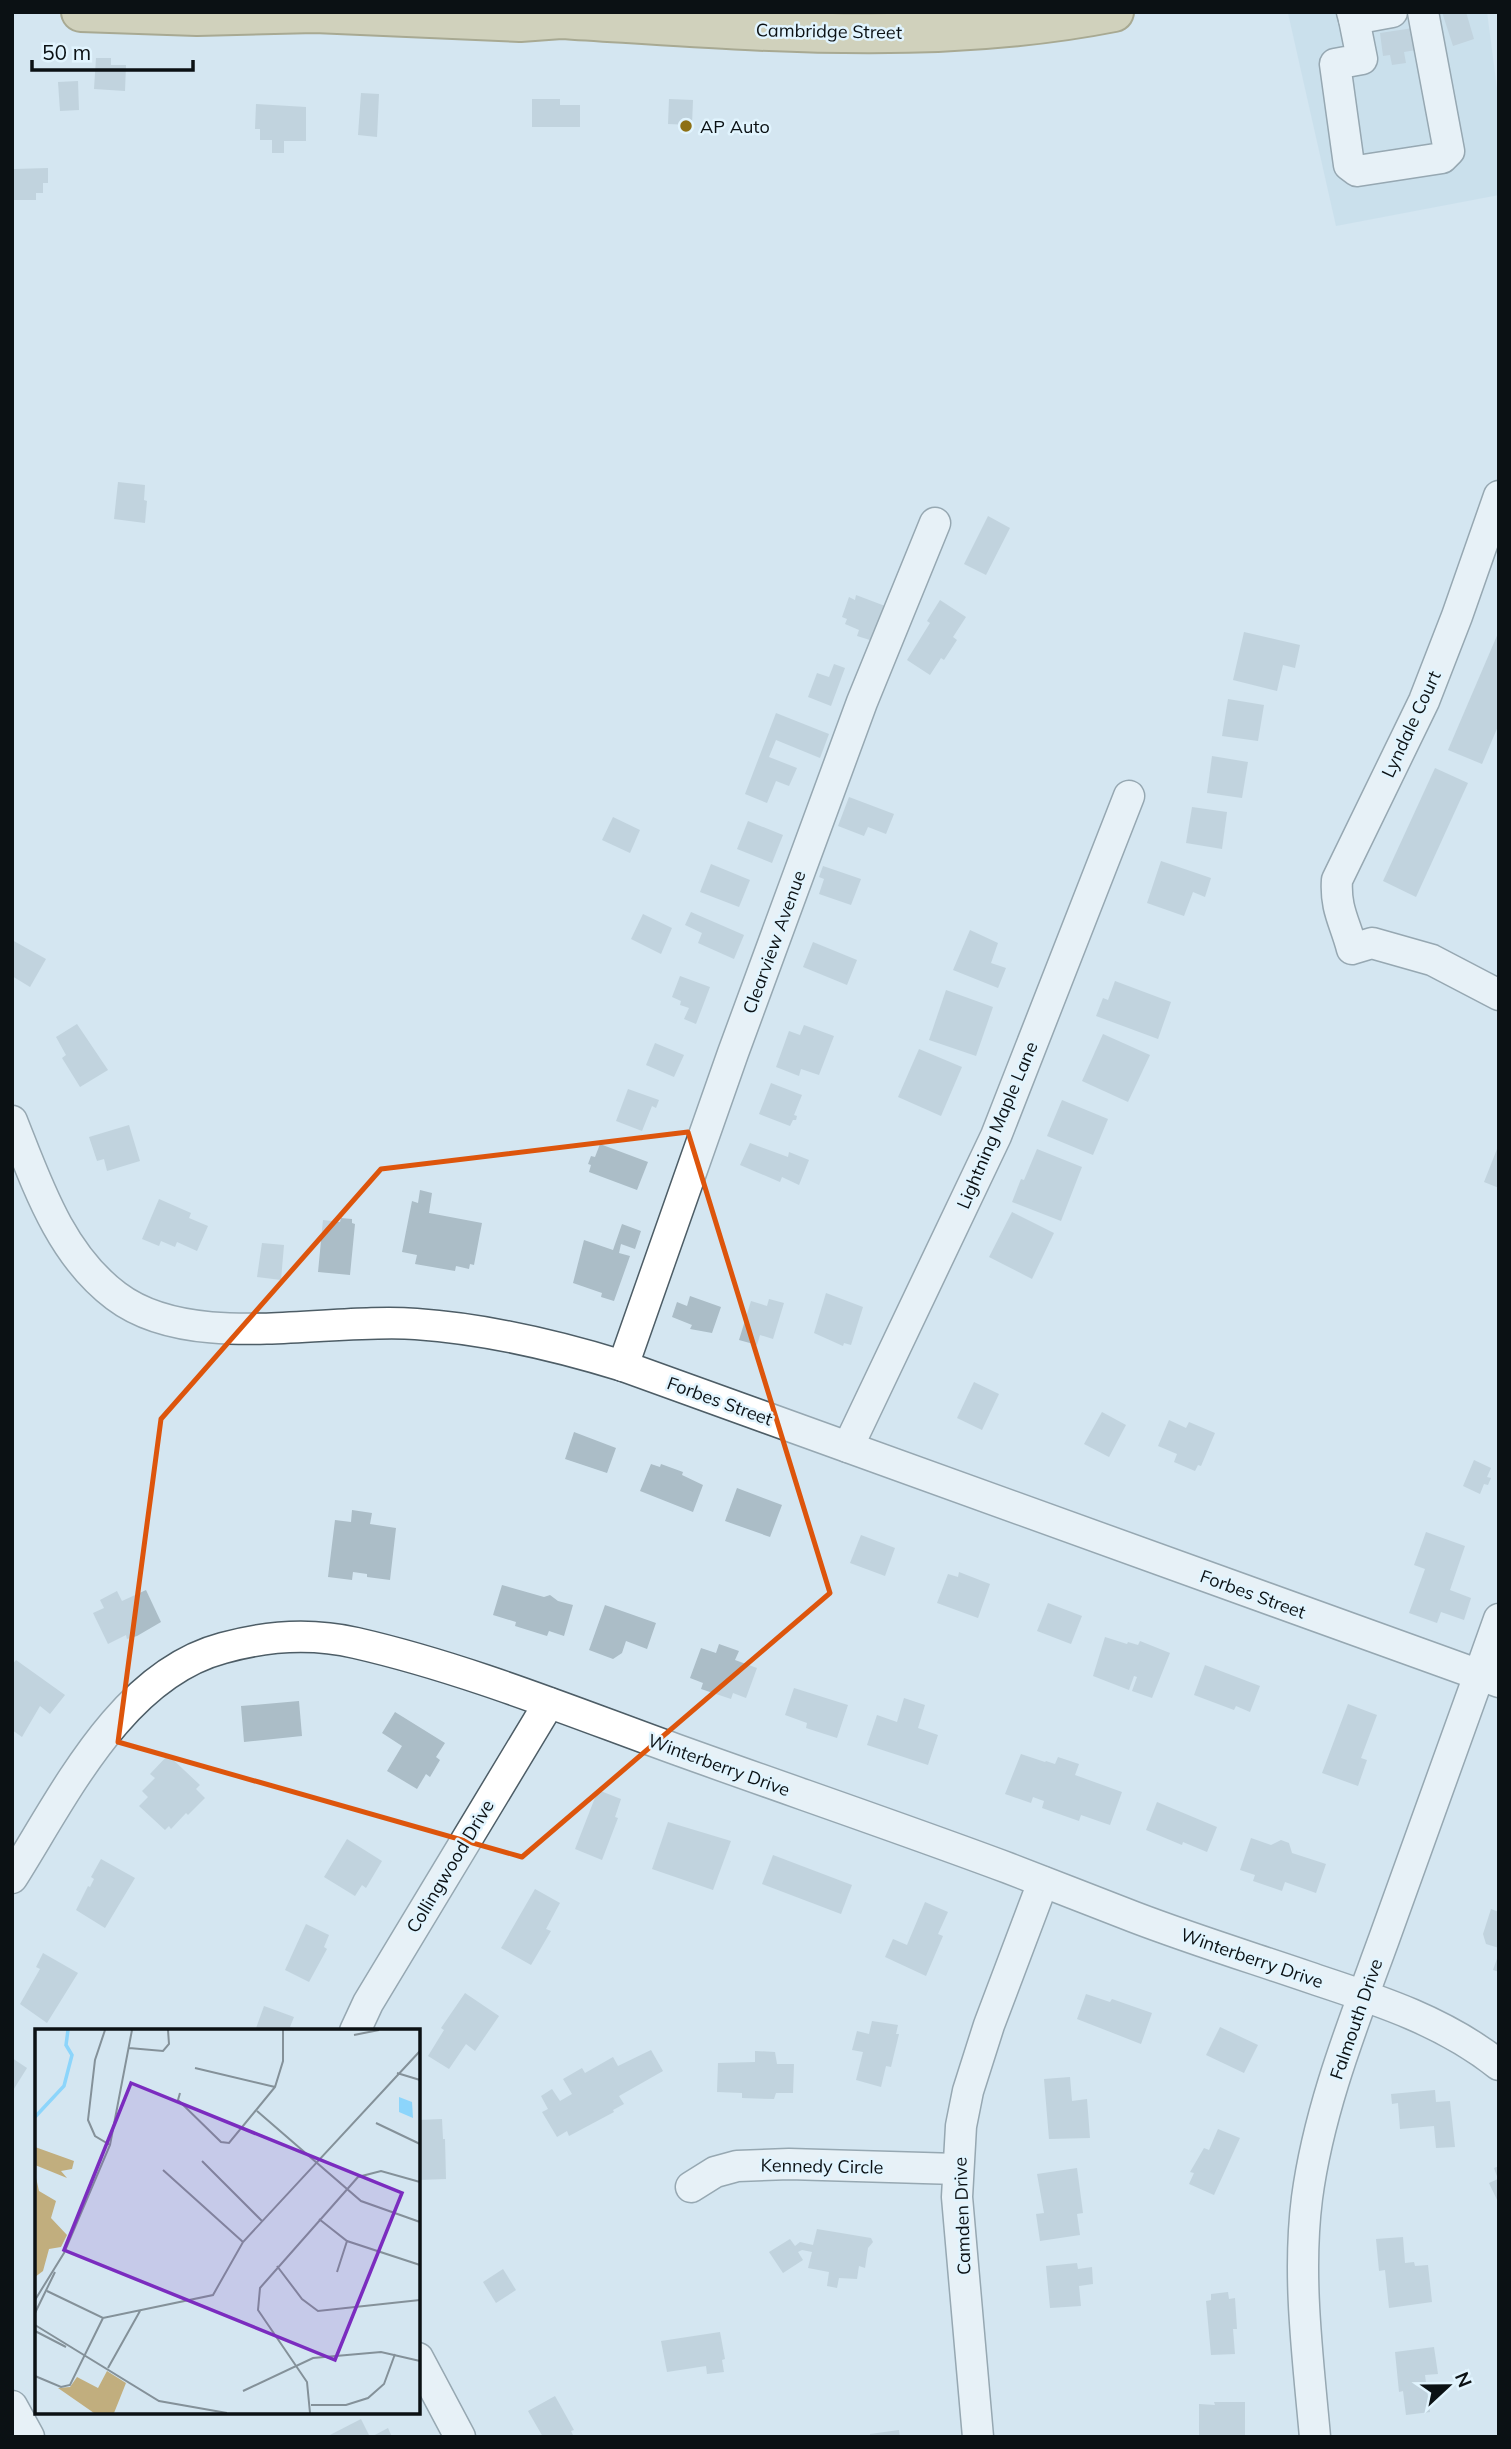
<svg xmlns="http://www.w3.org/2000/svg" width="1511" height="2449" font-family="Mulish,sans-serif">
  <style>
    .built { fill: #bfd9e7 }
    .building { fill: #abbdc7 }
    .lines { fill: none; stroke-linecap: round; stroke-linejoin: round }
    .minor-casing { stroke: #4d5d66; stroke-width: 33 }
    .major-casing { stroke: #736020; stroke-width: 42 }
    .minor { stroke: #fff; stroke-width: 30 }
    .major { stroke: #cdb97d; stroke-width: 38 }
    .marked { fill: none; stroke: #dd550c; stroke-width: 5; stroke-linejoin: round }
    .poi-dot { fill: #8e7014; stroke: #e1f4fe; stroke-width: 2.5 }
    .labels { text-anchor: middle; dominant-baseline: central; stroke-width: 5; stroke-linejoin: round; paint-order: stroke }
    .street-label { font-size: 18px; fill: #0b1114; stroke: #e1f4fe }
    .poi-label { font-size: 18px; fill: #0b1114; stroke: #e1f4fe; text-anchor: start }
    .inset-river { fill: none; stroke: #8cd5fb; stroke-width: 3.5 }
    .inset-road { fill: none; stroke: #849199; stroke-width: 2 }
    .view { fill: #7b2cbf; fill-opacity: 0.15; stroke: #7b2cbf; stroke-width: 3.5 }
    .inset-edge { fill: none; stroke: #0b1114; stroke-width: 3.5 }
  </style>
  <rect width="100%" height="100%" fill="#d4e6f1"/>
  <polygon class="built" points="1293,12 1487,12 1499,104 1499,195 1336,226 1288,13"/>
  <g class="building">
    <polygon points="1442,12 1466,12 1474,39 1453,46"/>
    <polygon points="1413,28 1416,50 1404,52 1406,63 1392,65 1390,55 1383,56 1380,33"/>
    <polygon points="96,58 111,58 111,65 126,65 125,91 94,89"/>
    <polygon points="78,81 79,110 60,111 58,82"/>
    <polygon points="361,93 379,94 377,137 358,135"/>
    <polygon points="532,99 560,99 560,105 580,105 580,127 532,127"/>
    <polygon points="669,99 693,100 692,125 668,124"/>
    <polygon points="256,104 306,107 306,141 284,141 284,153 272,153 272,140 260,140 260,129 255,129"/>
    <polygon points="48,168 48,183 43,183 43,193 36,193 36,200 14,200 14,169"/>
    <polygon points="118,482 145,485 144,500 147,501 145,523 114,519"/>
    <polygon points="988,516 1010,528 986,575 964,564"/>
    <polygon points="856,595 893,609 882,637 873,634 870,640 857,636 859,630 845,624 847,619 842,617 849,597 855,600"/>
    <polygon points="940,600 966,617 953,637 957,640 944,660 941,658 930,675 907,660 930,623 927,621"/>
    <polygon points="1499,631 1499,724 1482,764 1448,750"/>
    <polygon points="1244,632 1300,645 1295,668 1283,665 1277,691 1233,680"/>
    <polygon points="834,664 845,668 831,706 808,697 817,673 829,677"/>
    <polygon points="1228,699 1264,705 1258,741 1222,736"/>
    <polygon points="776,713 829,734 820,758 776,740 769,757 797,768 789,786 776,781 767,803 745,794"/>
    <polygon points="1212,756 1248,762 1242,798 1207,793"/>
    <polygon points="1435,768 1468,783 1416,897 1383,881"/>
    <polygon points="849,797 894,814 886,834 868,827 864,836 838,826"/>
    <polygon points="1192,807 1227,812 1222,849 1186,843"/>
    <polygon points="613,817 640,830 630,853 602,840"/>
    <polygon points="748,821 783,835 772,863 737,849"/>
    <polygon points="1161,861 1211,878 1205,897 1193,892 1184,916 1147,903"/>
    <polygon points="711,864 750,880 739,907 700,892"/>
    <polygon points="823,866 861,879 851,905 819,894 824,879 819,877"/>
    <polygon points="691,912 744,935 734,959 698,943 702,933 685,925"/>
    <polygon points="643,914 672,928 661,954 631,939"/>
    <polygon points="970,930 998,943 991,963 1006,968 998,988 953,970"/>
    <polygon points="12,940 46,959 30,987 12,976"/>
    <polygon points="813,942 857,960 847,985 803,967"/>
    <polygon points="680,976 710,987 696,1024 684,1019 689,1008 680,1005 681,1001 672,997"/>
    <polygon points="1115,981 1171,1002 1158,1039 1096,1016 1103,998 1108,1000"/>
    <polygon points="946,990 993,1007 976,1056 929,1040"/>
    <polygon points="77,1024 108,1070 80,1087 62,1058 66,1055 56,1037"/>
    <polygon points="804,1025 834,1036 819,1075 801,1069 799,1076 776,1067 789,1031 800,1035"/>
    <polygon points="1103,1034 1150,1055 1128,1102 1082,1081"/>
    <polygon points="655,1043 684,1055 674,1077 646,1065"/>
    <polygon points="919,1049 962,1067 941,1116 898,1097"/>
    <polygon points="771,1083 802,1095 794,1115 797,1116 796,1120 793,1120 790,1126 759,1114"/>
    <polygon points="628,1089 659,1100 656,1108 652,1106 642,1131 616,1121"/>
    <polygon points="1062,1100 1108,1119 1093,1155 1047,1136"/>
    <polygon points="129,1125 140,1161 107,1171 104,1159 97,1161 89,1137"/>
    <polygon points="750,1143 788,1157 789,1152 809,1160 799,1185 782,1177 780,1182 740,1165"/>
    <polygon points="600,1144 648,1162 637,1190 589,1172 591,1165 588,1164 591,1156 595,1157"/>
    <polygon points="1499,1144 1499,1188 1484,1182"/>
    <polygon points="1037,1149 1082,1167 1061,1221 1012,1202 1021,1179 1024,1180"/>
    <polygon points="420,1190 432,1193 429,1213 482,1223 474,1265 470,1264 469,1269 456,1266 455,1271 415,1264 417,1255 402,1252 412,1201 418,1203"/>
    <polygon points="159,1199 191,1213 189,1218 208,1226 197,1251 177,1242 175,1247 161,1241 159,1246 142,1239"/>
    <polygon points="1012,1212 1054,1233 1032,1279 989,1257"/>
    <polygon points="341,1218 352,1219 352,1223 355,1224 350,1275 318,1272 323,1220 340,1222"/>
    <polygon points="622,1224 641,1231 635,1249 621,1244 619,1253 630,1256 614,1301 601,1297 602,1293 573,1283 584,1240 613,1250"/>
    <polygon points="262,1243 284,1245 281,1280 257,1277"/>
    <polygon points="826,1293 863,1307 851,1345 844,1343 843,1346 814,1333"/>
    <polygon points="690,1296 721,1307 712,1333 690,1329 692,1325 672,1317 677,1302 687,1306"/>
    <polygon points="769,1299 784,1303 773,1339 760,1335 757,1345 739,1340 751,1301 767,1306"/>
    <polygon points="974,1382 999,1394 982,1430 957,1418"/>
    <polygon points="1102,1412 1126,1425 1109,1457 1084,1444"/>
    <polygon points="1169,1420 1186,1428 1189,1422 1215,1433 1201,1466 1198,1465 1195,1471 1174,1462 1177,1454 1158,1446"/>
    <polygon points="574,1432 616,1448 607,1473 565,1459"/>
    <polygon points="1474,1460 1491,1468 1487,1477 1491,1478 1488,1485 1484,1484 1480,1494 1463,1486"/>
    <polygon points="651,1464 660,1467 661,1464 683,1472 682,1475 703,1485 693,1512 640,1491"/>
    <polygon points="737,1488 782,1505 770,1537 725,1521"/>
    <polygon points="352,1510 372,1513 370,1524 396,1528 390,1580 367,1577 367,1574 353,1572 352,1580 328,1577 335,1520 351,1522"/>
    <polygon points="1426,1532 1465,1546 1450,1590 1471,1598 1464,1620 1441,1612 1437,1623 1409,1613 1425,1569 1414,1565"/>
    <polygon points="861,1535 895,1548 885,1576 850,1563"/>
    <polygon points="959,1572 990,1584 978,1618 937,1603 948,1574 958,1577"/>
    <polygon points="502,1585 544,1597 550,1595 558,1601 573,1605 564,1636 549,1631 547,1636 515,1626 516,1622 493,1615"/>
    <polygon points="146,1590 161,1622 137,1636 127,1639 126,1635 108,1644 93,1613 104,1608 100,1600 117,1591 122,1601"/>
    <polygon points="1048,1603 1082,1616 1071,1644 1037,1631"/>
    <polygon points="605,1605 656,1623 647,1649 626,1641 622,1653 613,1659 589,1650"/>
    <polygon points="1105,1637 1127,1644 1128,1642 1138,1645 1140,1641 1170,1653 1152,1698 1132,1691 1137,1677 1134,1676 1129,1690 1093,1676"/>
    <polygon points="719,1644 739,1651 735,1660 757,1668 746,1698 733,1693 731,1699 701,1689 703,1683 690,1678 701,1648 716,1653"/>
    <polygon points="16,1660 65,1695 50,1714 40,1706 22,1737 12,1730 12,1665"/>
    <polygon points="1205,1665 1260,1686 1250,1712 1236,1706 1234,1710 1194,1695"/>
    <polygon points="794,1688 848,1705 837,1738 806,1728 807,1723 785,1715"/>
    <polygon points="904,1698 925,1705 918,1728 938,1735 928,1765 867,1745 877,1715 897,1722"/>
    <polygon points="299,1701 302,1736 244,1742 241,1706"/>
    <polygon points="1348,1704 1377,1715 1361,1758 1367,1760 1358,1786 1322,1773"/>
    <polygon points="395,1712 445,1743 436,1757 440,1760 430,1777 426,1774 417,1789 387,1771 402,1746 382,1733"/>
    <polygon points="1021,1754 1045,1762 1046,1761 1055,1764 1058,1757 1079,1764 1075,1775 1122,1792 1110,1825 1081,1815 1079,1821 1042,1808 1044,1801 1041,1800 1033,1797 1031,1803 1005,1794"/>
    <polygon points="168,1755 200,1785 196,1789 205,1798 188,1815 186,1813 171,1829 169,1826 165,1830 139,1806 148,1797 142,1791 155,1778 150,1774"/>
    <polygon points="598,1790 621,1799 615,1817 618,1818 602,1860 575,1849"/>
    <polygon points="1157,1802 1217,1827 1207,1852 1183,1842 1182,1845 1146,1830"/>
    <polygon points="668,1822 731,1841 713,1890 652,1869"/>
    <polygon points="1251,1838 1271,1845 1281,1840 1289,1843 1292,1853 1326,1864 1316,1893 1285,1882 1282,1891 1253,1881 1255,1875 1240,1870"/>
    <polygon points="347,1839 382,1861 366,1888 362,1885 355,1896 324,1877"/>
    <polygon points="773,1855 852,1885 841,1914 762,1884"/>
    <polygon points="101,1859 135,1878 105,1928 76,1910 88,1886 90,1887 94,1879 91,1877"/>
    <polygon points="535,1889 560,1903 546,1929 551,1931 531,1965 501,1948"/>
    <polygon points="925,1902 948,1912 938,1934 943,1936 926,1976 885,1957 893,1939 907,1945"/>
    <polygon points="1491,1909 1499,1912 1499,1948 1486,1944 1483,1934"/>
    <polygon points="306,1924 329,1935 324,1947 327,1949 309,1982 285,1970"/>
    <polygon points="43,1953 78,1973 47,2023 20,2004 40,1969 36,1967"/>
    <polygon points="1499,1953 1499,1972 1493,1970"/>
    <polygon points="465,1993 499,2016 475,2051 466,2044 449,2069 428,2056 444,2030 441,2028"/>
    <polygon points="1086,1994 1110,2002 1112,1999 1152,2013 1141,2044 1077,2019"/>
    <polygon points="264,2006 294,2017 290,2027 299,2031 255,2031"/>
    <polygon points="872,2021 898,2025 896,2034 899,2034 891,2067 886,2066 881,2087 856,2080 863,2052 852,2050 857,2031 869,2034"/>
    <polygon points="1220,2027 1258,2045 1244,2073 1206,2055"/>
    <polygon points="651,2050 663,2071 619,2096 624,2104 613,2110 614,2112 569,2136 567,2131 557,2137 542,2112 548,2109 541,2096 552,2089 560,2101 572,2094 563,2079 582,2068 585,2073 613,2057 618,2066"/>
    <polygon points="755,2051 775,2052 777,2064 794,2064 793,2093 776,2093 774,2099 742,2098 742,2093 717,2092 718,2063 755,2062"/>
    <polygon points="12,2058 27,2068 12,2092"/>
    <polygon points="1070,2077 1072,2101 1087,2099 1090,2138 1049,2139 1044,2079"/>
    <polygon points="1435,2090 1436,2102 1450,2101 1455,2147 1436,2148 1434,2126 1400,2129 1398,2103 1392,2104 1391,2094"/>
    <polygon points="442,2119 443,2139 445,2139 446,2179 418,2180 418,2120"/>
    <polygon points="1218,2129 1240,2138 1214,2195 1189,2184 1194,2173 1190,2172 1204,2148 1209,2150"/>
    <polygon points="1499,2166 1499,2204 1489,2183 1498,2179 1494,2168"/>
    <polygon points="1077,2168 1083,2213 1077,2214 1080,2235 1040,2241 1036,2214 1044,2213 1037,2174"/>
    <polygon points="817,2229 871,2238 873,2242 868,2248 865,2268 859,2266 857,2279 839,2278 837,2288 827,2286 829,2272 808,2268 812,2252 802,2250 798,2252 803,2260 783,2273 769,2252 790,2239 795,2246 800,2242 813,2245"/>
    <polygon points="1403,2237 1405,2263 1414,2262 1415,2266 1428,2265 1432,2302 1389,2308 1385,2270 1379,2271 1376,2239"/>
    <polygon points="1077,2263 1078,2269 1092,2267 1093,2284 1079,2286 1081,2306 1050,2308 1046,2266"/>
    <polygon points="503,2269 516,2290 496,2303 483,2282"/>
    <polygon points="1228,2292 1229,2299 1235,2298 1237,2329 1233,2329 1235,2354 1211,2355 1206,2301 1211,2300 1211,2294"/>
    <polygon points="720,2332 725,2359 722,2360 724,2372 707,2374 706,2366 667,2372 661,2341"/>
    <polygon points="1434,2347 1438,2374 1425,2375 1430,2412 1406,2415 1403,2391 1399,2392 1395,2352"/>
    <polygon points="555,2396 574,2430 571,2431 574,2437 543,2437 528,2411"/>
    <polygon points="1214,2402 1245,2402 1245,2437 1199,2437 1199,2404 1215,2405"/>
    <polygon points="361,2419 370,2437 326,2437"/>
    <polygon points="388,2428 392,2437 371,2437"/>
    <polygon points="899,2430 900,2437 870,2437 870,2434"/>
  </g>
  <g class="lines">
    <defs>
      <g id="minor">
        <polyline points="1352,12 1354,19 1392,12"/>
        <polyline points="1354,19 1362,59 1335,64 1349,165 1357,171 1442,158 1449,151 1423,12"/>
        <path d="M1499,496L1457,616L1424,701L1337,880C1335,909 1345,922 1352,949L1372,943L1432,960L1499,995"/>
        <path d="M12,1121C37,1184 60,1254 116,1296C191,1353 327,1317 416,1324C488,1329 555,1345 623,1366L1499,1682"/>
        <polyline points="623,1366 733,1053 862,702 935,523"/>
        <polyline points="848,1447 996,1136 1129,796"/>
        <path d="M12,1878C64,1796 121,1675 223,1648C266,1636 312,1633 356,1643C465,1668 570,1711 675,1749C786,1789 898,1827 1008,1868C1050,1884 1092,1901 1134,1917C1194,1940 1256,1959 1317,1980C1381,2001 1445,2022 1499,2065"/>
        <polyline points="355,2031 368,2003 549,1703"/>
        <polyline points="691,2187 715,2172 737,2166 789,2164 957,2169"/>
        <polyline points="418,2358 460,2437"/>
        <polyline points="12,2406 29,2437"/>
        <polyline points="978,2437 957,2197 961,2126 968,2091 989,2025 1043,1882"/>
        <path d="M1315,2437C1308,2358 1297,2277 1307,2198C1319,2108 1353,2024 1384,1939C1422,1833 1461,1726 1499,1619"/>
      </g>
      <path id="major" d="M81,12L197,16L315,13L520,22L561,19C745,30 932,48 1114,12"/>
    </defs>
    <use href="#minor" class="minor-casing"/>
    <use href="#major" class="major-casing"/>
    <use href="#minor" class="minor"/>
    <use href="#major" class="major"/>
  </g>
  <path d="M0 0H1511V2449H0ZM688,1132L830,1593L522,1857L118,1742L161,1419L381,1169Z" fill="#d4e6f1" fill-opacity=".55" fill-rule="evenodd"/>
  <path class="marked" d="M688,1132L830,1593L522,1857L118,1742L161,1419L381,1169Z"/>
  <circle class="poi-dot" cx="686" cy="126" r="7"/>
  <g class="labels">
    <g class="street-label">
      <text transform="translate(829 31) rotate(1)">Cambridge Street</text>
      <text transform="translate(1411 724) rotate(-65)">Lyndale Court</text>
      <text transform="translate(774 942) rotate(-70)">Clearview Avenue</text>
      <text transform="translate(997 1125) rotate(-67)">Lightning Maple Lane</text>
      <text transform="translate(720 1401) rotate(20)">Forbes Street</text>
      <text transform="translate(1253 1594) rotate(20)">Forbes Street</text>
      <text transform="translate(719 1765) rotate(20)">Winterberry Drive</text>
      <text transform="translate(450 1866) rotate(-59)">Collingwood Drive</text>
      <text transform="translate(1252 1958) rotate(19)">Winterberry Drive</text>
      <text transform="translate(1356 2019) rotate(-71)">Falmouth Drive</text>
      <text transform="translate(822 2166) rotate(1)">Kennedy Circle</text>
      <text transform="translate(962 2216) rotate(-92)">Camden Drive</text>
    </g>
    <g class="poi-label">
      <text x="700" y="126">AP Auto</text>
    </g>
  </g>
  <g transform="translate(35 2029)">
    <rect width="385" height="385" fill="#d4e6f1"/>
    <path d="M0,118L39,132L37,140L26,142L32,149L0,136ZM0,144L4,162L21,172L16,189L32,206L26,218L14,220L8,242L0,248ZM72,342L91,354L79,384H59L23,359L35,358L42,348L63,359Z" fill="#c1ae7e"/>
    <path d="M364,68L377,73L378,89L364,83Z" fill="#8cd5fb"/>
    <path class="inset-river" d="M0,88L29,57L37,26L31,16L33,1"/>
    <path class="inset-road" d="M70,1L60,31L53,91L60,107L75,116M319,6L344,1M94,19L128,22L134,15L133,1M160,39L240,58M362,44L385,51M145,64L143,71L186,113L194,114L240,58L248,32V1M222,82L326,172L385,193M341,94L385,115M167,132L227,192M128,141L208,213M284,190L312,212L385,236M242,237L267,270L283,282L385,271M302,243L312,212M12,262L68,289L178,266L208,213L385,22M0,271L29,224L75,116L97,1M0,284L20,243M0,296L124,372L192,384M0,302L31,318M73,339L105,282M0,347L26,358L35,356L68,289M208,362L278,329L346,323L385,332M276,376H311L333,369L349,355L360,325M275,384L272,353L223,281L225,259L323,148L346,142L385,153"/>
    <path class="view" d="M96,54L367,164L300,331L29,221Z"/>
    <rect width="385" height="385" class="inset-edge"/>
  </g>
  <rect width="1511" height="2449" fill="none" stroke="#0b1114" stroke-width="28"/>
  <g transform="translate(1448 2386) rotate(68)" stroke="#e1f4fe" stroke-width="5" paint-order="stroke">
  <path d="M0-5L12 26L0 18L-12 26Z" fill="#0b1114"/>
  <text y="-10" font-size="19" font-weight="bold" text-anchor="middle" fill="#0b1114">N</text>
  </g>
  <path d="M32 60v10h161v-10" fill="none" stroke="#0b1114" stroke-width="3.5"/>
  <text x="42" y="60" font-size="21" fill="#0b1114" stroke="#e1f4fe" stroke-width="5" paint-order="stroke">50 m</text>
</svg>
